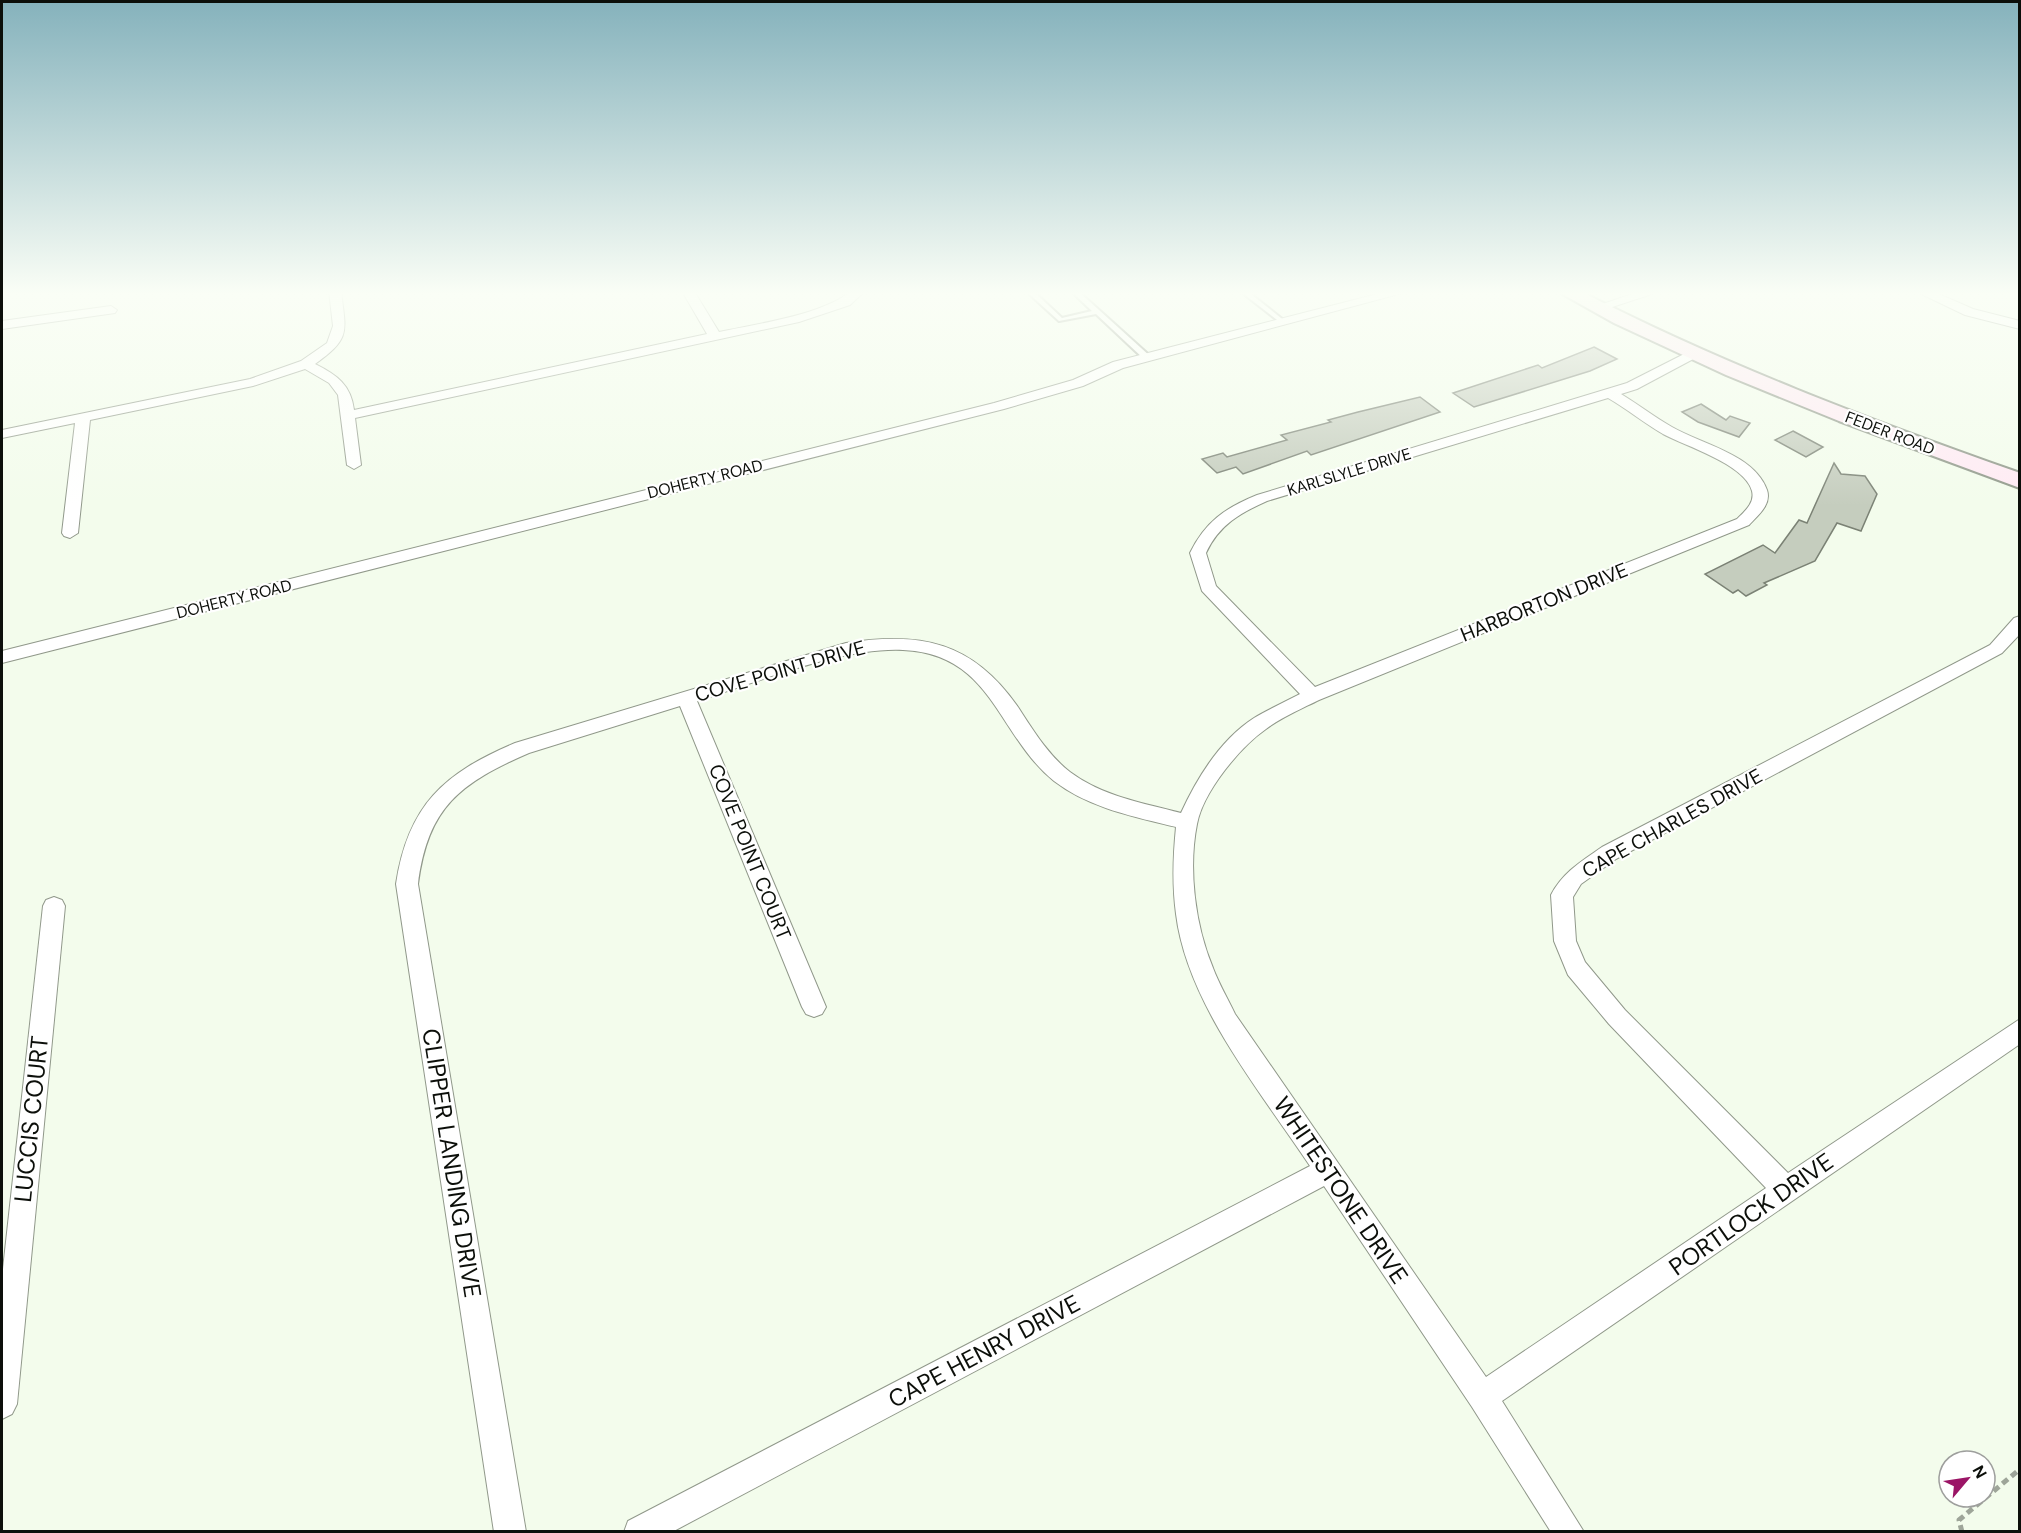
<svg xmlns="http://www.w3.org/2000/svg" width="2021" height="1533" font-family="'DM Sans',sans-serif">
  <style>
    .building { fill: #c5cdbe; stroke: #7b8275; stroke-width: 1.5 }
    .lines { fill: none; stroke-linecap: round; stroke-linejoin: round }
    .service-casing { stroke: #90988a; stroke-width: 4 }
    .minor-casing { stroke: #90988a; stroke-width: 2 }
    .secondary-casing { stroke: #90988a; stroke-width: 4 }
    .path { stroke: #9ea599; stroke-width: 5; stroke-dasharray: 7 4.5; stroke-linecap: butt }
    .service { fill: #fff; fill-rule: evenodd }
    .minor { fill: #fff; fill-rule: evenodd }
    .secondary { fill: #ffeaf4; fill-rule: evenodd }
    .labels { text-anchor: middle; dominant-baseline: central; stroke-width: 4.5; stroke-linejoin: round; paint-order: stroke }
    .far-street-label { font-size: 16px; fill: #0c0f0a; stroke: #fff }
    .street-label { font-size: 20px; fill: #0c0f0a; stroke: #fff }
    .near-street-label { font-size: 24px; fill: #0c0f0a; stroke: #fff }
  </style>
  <rect width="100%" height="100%" fill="#f3fcec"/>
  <g class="building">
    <polygon points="1594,347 1617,359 1590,371 1474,407 1453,393 1538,365 1542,368"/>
    <polygon points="1420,397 1440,412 1311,455 1307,451 1243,474 1236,467 1217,473 1202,459 1223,453 1227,457 1287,440 1281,435 1331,422 1328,420 1358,412"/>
    <polygon points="1701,404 1726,420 1730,416 1750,423 1739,437 1698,422 1682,412"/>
    <polygon points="1793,431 1823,447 1806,457 1775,440"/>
    <polygon points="1834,463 1841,474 1865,476 1877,494 1861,531 1837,523 1815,561 1764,583 1767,585 1746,596 1738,590 1733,593 1705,574 1763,545 1775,553 1799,520 1807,523"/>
  </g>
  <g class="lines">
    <defs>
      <g id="service">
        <polygon points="1026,291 1033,291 1062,318 1092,311 1071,291 1078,291 1151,357 1144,359 1096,314 1059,321"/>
        <polygon points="1240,291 1247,291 1286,322 1281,323"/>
      </g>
      <g id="minor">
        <path d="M329,291H341C346,333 351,338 315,364C337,375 351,385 354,410L707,334L682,291H694L719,332C756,324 823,315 851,291H865L850,305L799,322L355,418L361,465L354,469L347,465L338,395L329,383L305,369L253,386L90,420L78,533L70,538L64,536L62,533L75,423L2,438V430L250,379L301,361L327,343L333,326Z"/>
        <polygon points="1389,291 1410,291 1123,368 1083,386 1004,409 2,663 2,651 994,403 1073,380 1113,362"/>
        <polygon points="1641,291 1661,291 1597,312 1591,308"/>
        <polygon points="1915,291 1932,291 1973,309 2020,321 2020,329 1965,315"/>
        <polygon points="111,306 117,310 115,313 2,329 2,321"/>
        <path d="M1692,350L1699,354L1697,357L1637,389L1621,394C1638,404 1654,417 1672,427C1701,444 1754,454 1767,490C1772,505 1757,516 1749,525L1319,700C1301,709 1282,717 1266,729C1240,747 1203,792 1197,824C1188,869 1195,925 1213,968C1219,984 1228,999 1235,1014L1486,1377L1766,1188L1609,1024L1568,975L1554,941L1551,895C1563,872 1582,861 1602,847L1990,645L2014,618L2020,616V634L2002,653L1616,859L1581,884L1573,897L1576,941L1585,962L1625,1010L1788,1173L2020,1019V1044L1502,1401L1584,1532H1551L1472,1407L1324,1186L672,1532H624L628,1521L1310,1166C1261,1092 1187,1004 1176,914C1172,884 1173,857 1176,827C1135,817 1089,808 1054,781C997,735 993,654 903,650C841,647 756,683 697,701L826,1007L822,1014L814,1017L806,1014L802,1007L680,706L529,753C460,783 428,807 418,884L526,1532H494L396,884C408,805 444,773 515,743L846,643C921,631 973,642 1018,707C1033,730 1048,755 1070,772C1102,796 1143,803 1181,813C1197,778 1221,739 1254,718C1269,709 1285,702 1300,694L1202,591L1190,553C1205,522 1225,508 1257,495L1627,383ZM1608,398C1627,409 1644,423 1663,434C1685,446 1745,464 1752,491C1755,503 1745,511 1737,519L1315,687L1216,586L1206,553C1219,525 1240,513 1267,501Z"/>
        <polygon points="54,897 62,900 65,906 17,1404 12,1414 2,1419 2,1278 43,906 46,900"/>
      </g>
      <path id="secondary" d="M1557,291H1580C1722,364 1870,420 2020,473V488L1839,421L1726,375L1614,323Z"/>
    </defs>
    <use href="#service" class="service-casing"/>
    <use href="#minor" class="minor-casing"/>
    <use href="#secondary" class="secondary-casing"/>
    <polyline class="path" points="1962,1532 1959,1520 2020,1469"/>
    <use href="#service" class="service"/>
    <use href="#minor" class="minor"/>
    <use href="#secondary" class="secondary"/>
  </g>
  <linearGradient id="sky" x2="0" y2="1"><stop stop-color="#85b2bc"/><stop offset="0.58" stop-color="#fafef6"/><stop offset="1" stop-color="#fafef6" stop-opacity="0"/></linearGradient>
  <rect width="2021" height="506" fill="url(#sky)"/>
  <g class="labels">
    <g class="far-street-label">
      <text transform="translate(1890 433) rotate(21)">FEDER ROAD</text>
      <text transform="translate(1349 472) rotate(-17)">KARLSLYLE DRIVE</text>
      <text transform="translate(705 479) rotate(-14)">DOHERTY ROAD</text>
      <text transform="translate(234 599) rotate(-14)">DOHERTY ROAD</text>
    </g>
    <g class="street-label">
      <text transform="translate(1544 602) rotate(-22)">HARBORTON DRIVE</text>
      <text transform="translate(780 671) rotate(-16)">COVE POINT DRIVE</text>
      <text transform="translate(1672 823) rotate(-29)">CAPE CHARLES DRIVE</text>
      <text transform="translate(750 852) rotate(68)">COVE POINT COURT</text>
    </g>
    <g class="near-street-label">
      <text transform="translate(31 1119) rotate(-84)">LUCCIS COURT</text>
      <text transform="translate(452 1163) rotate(81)">CLIPPER LANDING DRIVE</text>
      <text transform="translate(1341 1190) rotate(56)">WHITESTONE DRIVE</text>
      <text transform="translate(1751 1214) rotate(-35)">PORTLOCK DRIVE</text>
      <text transform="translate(984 1351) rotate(-28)">CAPE HENRY DRIVE</text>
    </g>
  </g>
  <rect width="2021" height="1533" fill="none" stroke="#0c0f0a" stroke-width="6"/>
  <g transform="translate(1967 1479) rotate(61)"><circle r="28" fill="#ffffff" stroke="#9e9f9d" stroke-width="1.5"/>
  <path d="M0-4.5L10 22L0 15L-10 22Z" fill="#9b1566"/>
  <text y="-9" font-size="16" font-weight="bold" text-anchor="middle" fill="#0c0f0a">N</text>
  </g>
</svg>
